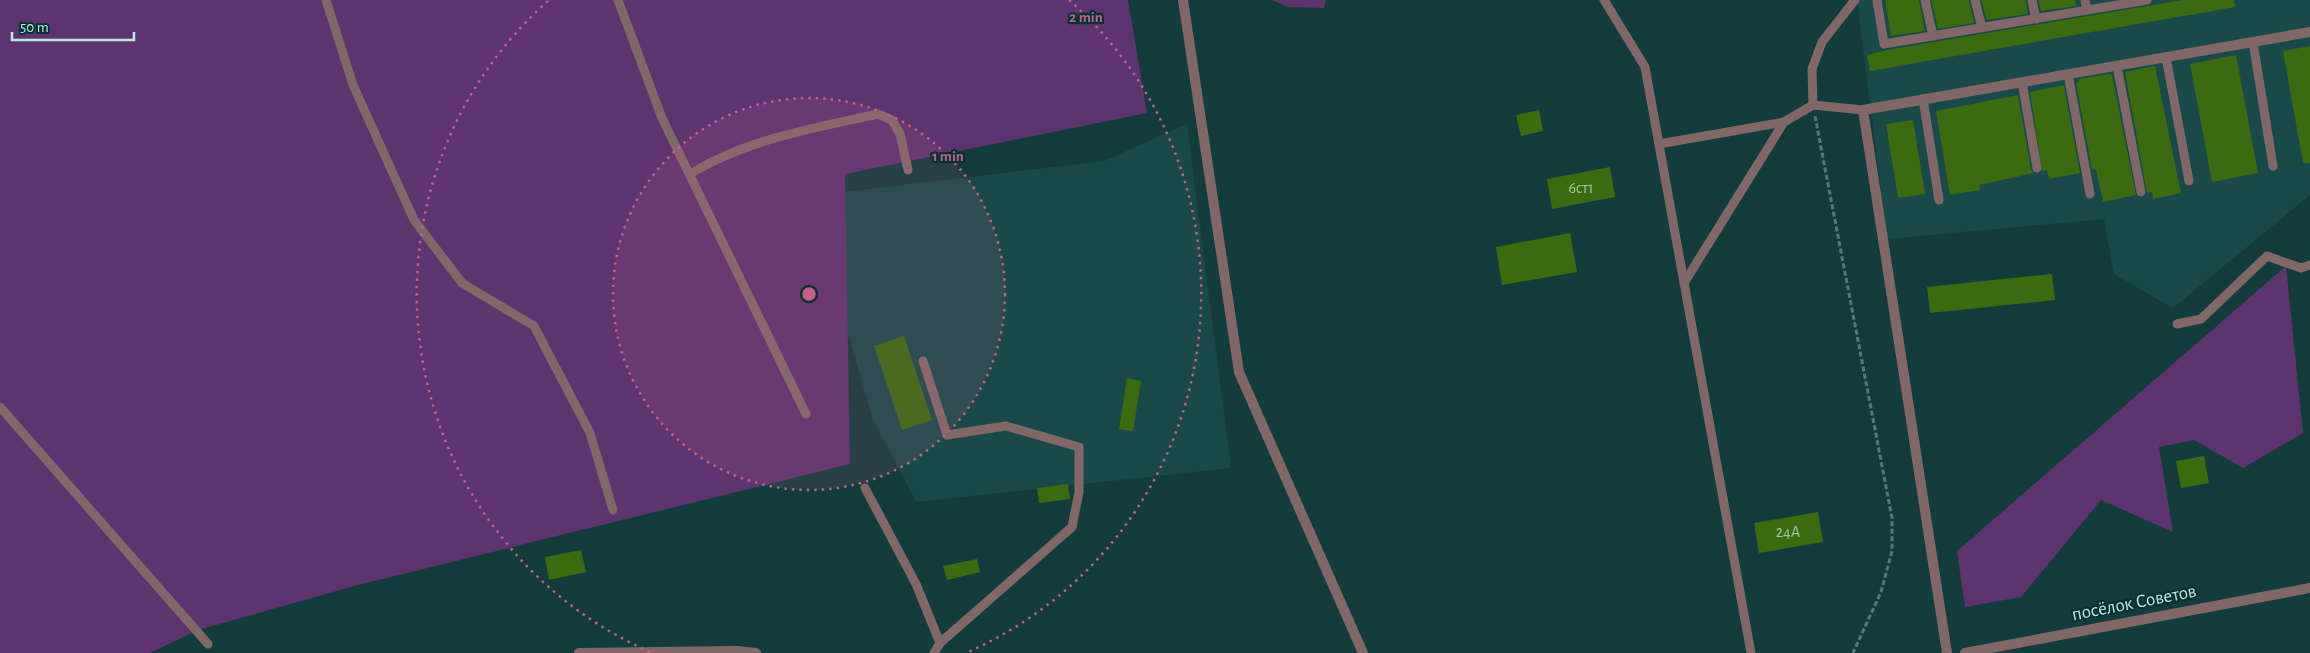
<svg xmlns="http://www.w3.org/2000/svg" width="2310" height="653" font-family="'Alegreya Sans',sans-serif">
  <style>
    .built { fill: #194a4a }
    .green { fill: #5e3470 }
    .building { fill: #3a6b0e }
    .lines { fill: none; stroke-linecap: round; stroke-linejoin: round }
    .path { stroke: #537b7b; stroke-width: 3; stroke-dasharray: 5 2.5; stroke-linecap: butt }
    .service { stroke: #826769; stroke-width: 9 }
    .minor { stroke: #826769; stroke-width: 10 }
    .ring { fill: none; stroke: #c2608b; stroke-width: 2.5; stroke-dasharray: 2.5 5 }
    .labels { text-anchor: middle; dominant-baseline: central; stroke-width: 4.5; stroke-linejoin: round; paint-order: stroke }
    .number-label { font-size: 16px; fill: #9fc7af }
    .street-label { font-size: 19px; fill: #c1e6e5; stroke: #063332 }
    .centre { fill: #c2608b; stroke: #063332; stroke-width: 2.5 }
    .ring-label { font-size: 15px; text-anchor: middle; font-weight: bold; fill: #c2608b; stroke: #063332; stroke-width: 4.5; stroke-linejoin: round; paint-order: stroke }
  </style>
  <rect width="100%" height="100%" fill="#133d3d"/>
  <g class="built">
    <polygon points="1857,0 2310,0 2310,195 2173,308 2114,274 2104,219 1887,239"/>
    <polygon points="1187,124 1231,468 916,502 872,417 809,196 1104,161"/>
  </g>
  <g class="green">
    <polygon points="0,0 1128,0 1147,113 845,174 850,464 354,586 198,630 150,653 0,653"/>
    <polygon points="1272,0 1326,0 1324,8 1288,7"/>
    <polygon points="2286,266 2303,433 2243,468 2194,440 2159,447 2173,532 2101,500 2021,597 1965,607 1957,551"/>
  </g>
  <g class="building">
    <polygon points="1885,0 1919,0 1925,31 1891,36"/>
    <polygon points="1931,0 1969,0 1974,23 1938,29"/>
    <polygon points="1981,0 2026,0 2028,14 1987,20"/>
    <polygon points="2038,0 2075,0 2076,6 2041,11"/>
    <polygon points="2182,0 2234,0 2235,7 1870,71 1867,55 1893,49"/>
    <polygon points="2310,46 2310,163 2303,163 2283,51"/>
    <polygon points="2236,55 2258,173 2212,182 2190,64"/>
    <polygon points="2155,66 2181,193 2153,199 2152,192 2147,193 2125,72"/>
    <polygon points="2107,74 2112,75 2136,195 2103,202 2096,169 2092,170 2076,83 2079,82 2079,79"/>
    <polygon points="2064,85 2080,173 2049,179 2047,170 2042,171 2030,92"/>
    <polygon points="2018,95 2031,169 2034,173 1979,185 1980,190 1950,195 1936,111"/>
    <polygon points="1539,110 1543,131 1521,136 1516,115"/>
    <polygon points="1913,120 1925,194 1898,198 1886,124"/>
    <polygon points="1610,167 1615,197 1552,209 1547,179"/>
    <polygon points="1570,233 1577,272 1502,285 1496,247"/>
    <polygon points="2052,274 2055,300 1930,313 1927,287"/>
    <polygon points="904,336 932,420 902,430 874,346"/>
    <polygon points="1127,378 1141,381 1133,431 1119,429"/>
    <polygon points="2204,456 2209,483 2181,488 2176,461"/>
    <polygon points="1068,484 1070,499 1039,503 1037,488"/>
    <polygon points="1818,512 1823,542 1759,553 1754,523"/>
    <polygon points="581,550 586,572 549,580 545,557"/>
    <polygon points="977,559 980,572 947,580 943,566"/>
  </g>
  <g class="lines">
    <polyline class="path" points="1815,116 1892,518 1892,551 1881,592 1853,653"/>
    <g class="service">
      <polyline points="326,0 353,85 414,220 462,283 534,326 590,433 613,510"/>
      <polyline points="618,0 662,118 806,414"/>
      <polyline points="1604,0 1645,67 1751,653"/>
      <polyline points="1855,0 1822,42 1812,69 1813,105 1863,110"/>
      <polyline points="1877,0 1884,44 2147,0"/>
      <polyline points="1925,0 1933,36"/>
      <polyline points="1975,0 1982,28"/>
      <polyline points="2032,0 2036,19"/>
      <polyline points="2085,0 2087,10"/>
      <polyline points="2253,42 2273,166"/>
      <polyline points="2166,57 2189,181"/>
      <polyline points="2117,66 2141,192"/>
      <polyline points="2068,74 2090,194"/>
      <polyline points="2022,82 2037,168"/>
      <polyline points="1923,99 1939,200"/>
      <polyline points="1659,144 1784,122 1813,105"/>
      <path d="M690,174C747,139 814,128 878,114L892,120L900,134L908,170"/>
      <polyline points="1684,283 1784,122"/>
      <polyline points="2177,324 2201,319 2267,256 2301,268 2310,265"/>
      <polyline points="923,361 947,435 1006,426 1079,447 1079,492 1072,527 940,643 934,653"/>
      <polyline points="0,407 208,644"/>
      <polyline points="865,488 916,584 940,643"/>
    </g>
    <g class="minor">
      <polyline points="1183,0 1239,372 1363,653"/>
      <polyline points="579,653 737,651 756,653"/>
      <polyline points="1947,653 1863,110 2310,32"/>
      <polyline points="1965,653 2310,588"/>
    </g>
  </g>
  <circle cx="809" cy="294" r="196" fill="#c2608b" fill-opacity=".12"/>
  <g class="ring">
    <circle cx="809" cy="294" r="196"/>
    <path d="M650 652A392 392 0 0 1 549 0M1069 0A392 392 0 0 1 968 652"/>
  </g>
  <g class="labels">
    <g class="number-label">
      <text x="1581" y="188">6ст1</text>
      <text x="1788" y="532">24А</text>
    </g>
    <g class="street-label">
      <text transform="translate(2134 603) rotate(-11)">посёлок Советов</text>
    </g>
  </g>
  <circle cx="809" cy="294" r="8" class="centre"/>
  <g class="ring-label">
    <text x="1086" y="22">2 min</text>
    <text x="948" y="161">1 min</text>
  </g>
  <path d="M12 32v8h122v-8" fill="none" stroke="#c1e6e5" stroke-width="2.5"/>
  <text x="20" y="32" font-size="15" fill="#c1e6e5" stroke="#063332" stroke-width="4" paint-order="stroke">50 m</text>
</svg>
